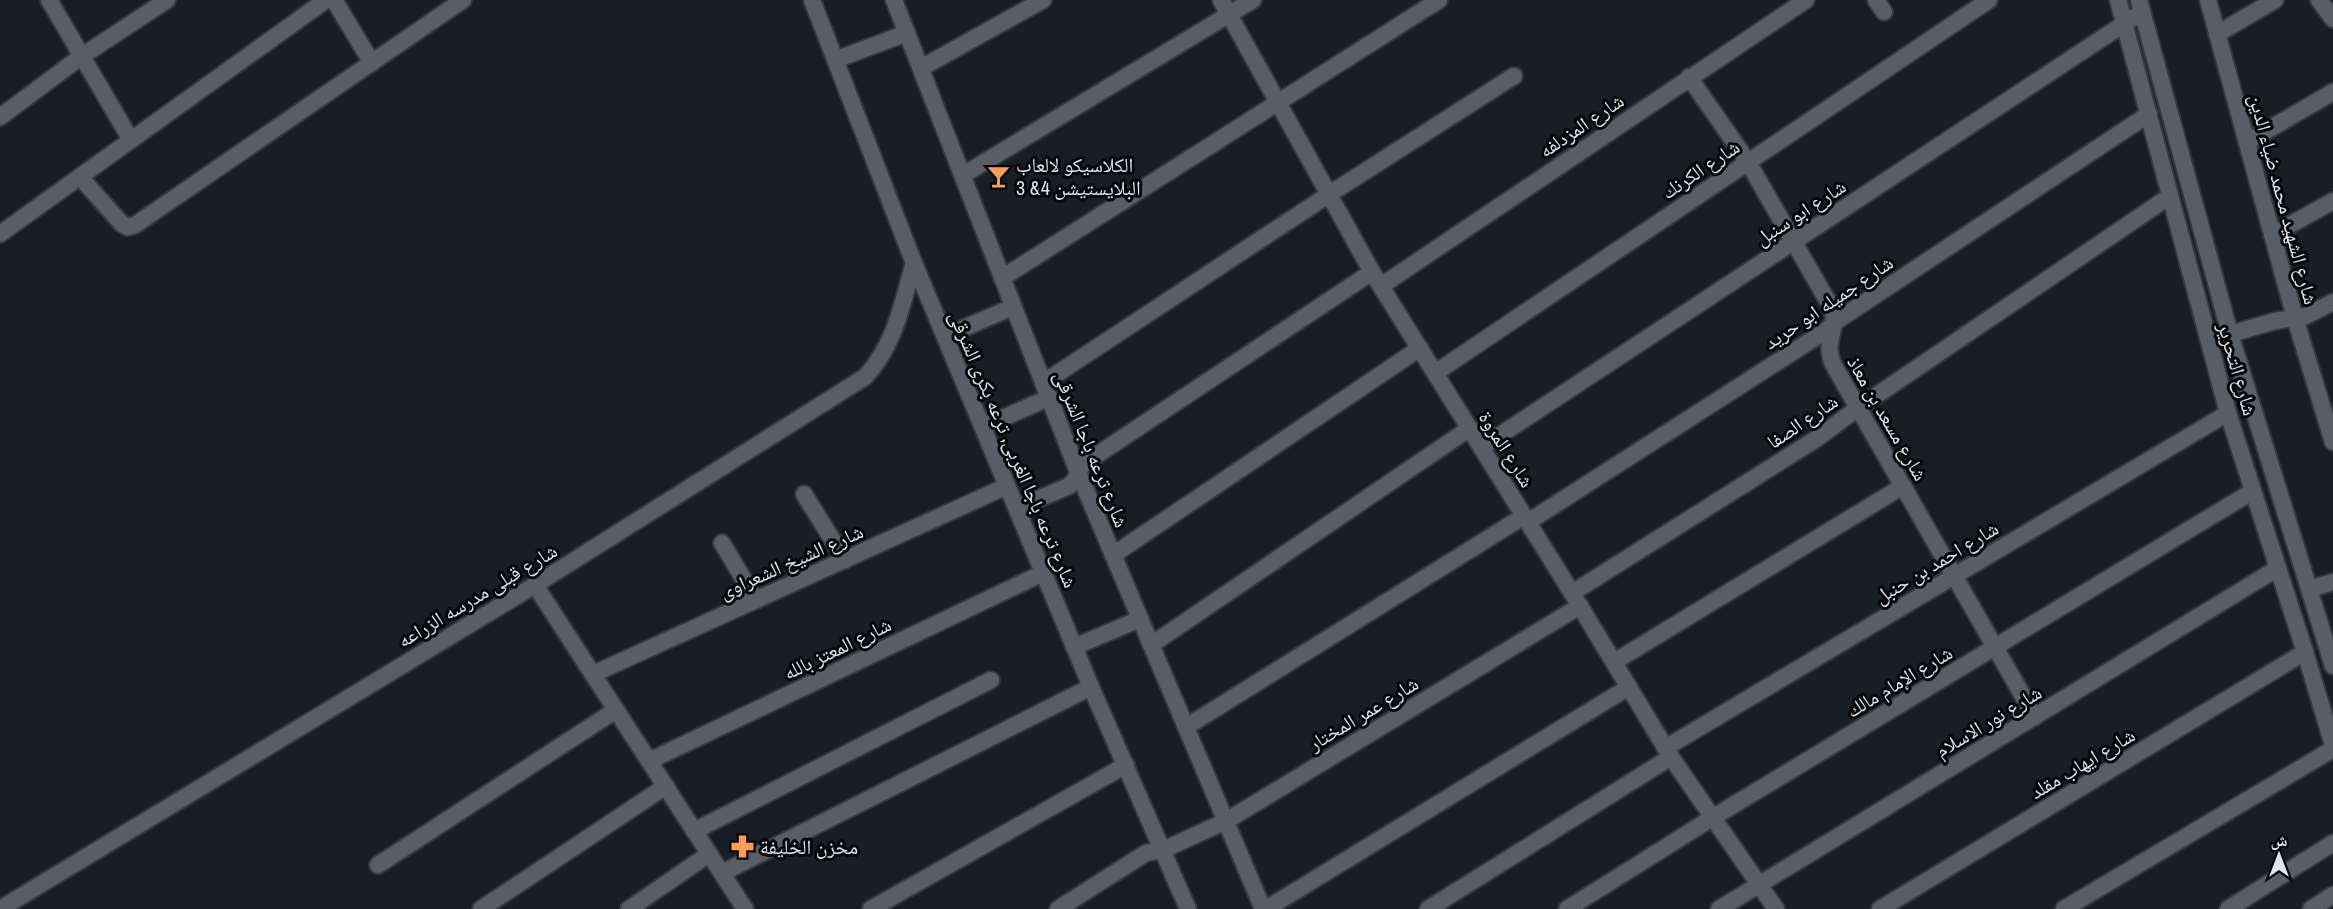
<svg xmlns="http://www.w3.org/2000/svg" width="2333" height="909" font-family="'Archivo Narrow','Noto Naskh Arabic',sans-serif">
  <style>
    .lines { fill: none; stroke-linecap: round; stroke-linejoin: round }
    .minor-casing { stroke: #35393f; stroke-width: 20 }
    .minor { stroke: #575e68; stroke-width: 16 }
    .labels { text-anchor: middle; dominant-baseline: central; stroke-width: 6; stroke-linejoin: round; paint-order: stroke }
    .street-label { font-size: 20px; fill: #e1e5eb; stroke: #06080b }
    .poi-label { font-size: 20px; fill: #e1e5eb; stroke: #06080b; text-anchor: start }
  </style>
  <rect width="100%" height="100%" fill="#171e26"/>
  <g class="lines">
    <defs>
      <g id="minor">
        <polyline points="334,0 372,63"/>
        <polyline points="812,0 914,263 1091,687 1188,909"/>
        <polyline points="894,0 1078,472 1263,909"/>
        <polyline points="1221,0 1372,272 1572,593 1671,757 1776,909"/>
        <polyline points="1876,0 1884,12"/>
        <polyline points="2118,0 2228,413 2305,652 2333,745"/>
        <polyline points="2139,0 2230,334 2333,666"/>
        <polyline points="2208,0 2295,318 2333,442"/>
        <polyline points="2319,0 2333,19"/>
        <polyline points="2217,34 2275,0"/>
        <polyline points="835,60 907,33"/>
        <polyline points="921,68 1043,0"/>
        <path d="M1689,77L1748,162L1830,305C1842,328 1822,338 1833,364L2035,717"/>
        <polyline points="0,117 82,56 167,0"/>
        <polyline points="131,140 326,0"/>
        <polyline points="2247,142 2333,92"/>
        <polyline points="963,175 1253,0"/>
        <polyline points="80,177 122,224 128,227 135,225 463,0"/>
        <polyline points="0,234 131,140 49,0"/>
        <polyline points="2272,235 2333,201"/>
        <polyline points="1002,278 1439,0"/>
        <polyline points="1381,286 1806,0"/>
        <polyline points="945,336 1013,307"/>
        <polyline points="2220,337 2275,321 2306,316 2333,302"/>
        <polyline points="1435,373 1989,0"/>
        <polyline points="1043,383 1328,195 1514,76"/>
        <polyline points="983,427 1048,398"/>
        <polyline points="1482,447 2142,12"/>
        <polyline points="804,494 845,560"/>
        <polyline points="1017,508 1069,486 1075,480 1082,465 1372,272"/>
        <polyline points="1528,522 1827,330 1835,322 2149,114"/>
        <polyline points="722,543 756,600"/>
        <polyline points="1113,555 1420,348"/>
        <polyline points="535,585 745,909"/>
        <polyline points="2310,589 2333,582"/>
        <polyline points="1572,593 1816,439 1858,408 2170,196"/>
        <polyline points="1151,645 1470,428"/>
        <polyline points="1074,647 1140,619"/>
        <polyline points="1614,662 1903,486"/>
        <polyline points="593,674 1007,486"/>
        <polyline points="1186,727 1524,516"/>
        <polyline points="1665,748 2228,413"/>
        <polyline points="649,761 1043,573"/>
        <polyline points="694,831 991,680"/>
        <polyline points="378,865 616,710"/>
        <polyline points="722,873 1091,687"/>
        <path d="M0,909L535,585L865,377C895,345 902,304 914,263"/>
        <polyline points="481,909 666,786"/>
        <polyline points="629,909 709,854"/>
        <polyline points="871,909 1126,765"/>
        <polyline points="1058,909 1146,853 1163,850 1226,821 1580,606"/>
        <polyline points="1266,909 1629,687"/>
        <polyline points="1428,909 1671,757"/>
        <polyline points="1567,909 1712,818 2253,491"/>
        <polyline points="1719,909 2278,568"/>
        <polyline points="1880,909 2305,652"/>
        <polyline points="2064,909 2333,749"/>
        <polyline points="2228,909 2333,843"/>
        <polyline points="2311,909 2333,895"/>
      </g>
    </defs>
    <use href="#minor" class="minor-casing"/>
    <use href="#minor" class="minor"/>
  </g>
  <defs>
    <symbol id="bar-bare" viewBox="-9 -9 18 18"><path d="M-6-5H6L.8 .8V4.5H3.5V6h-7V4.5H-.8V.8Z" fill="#fd9d55" stroke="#06080b" stroke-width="2.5" paint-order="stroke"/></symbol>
    <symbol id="pharmacy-bare" viewBox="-9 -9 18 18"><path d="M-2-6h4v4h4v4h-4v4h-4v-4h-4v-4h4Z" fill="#fd9d55" stroke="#06080b" stroke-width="2.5" paint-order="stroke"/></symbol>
  </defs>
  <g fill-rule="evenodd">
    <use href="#bar-bare" x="982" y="160" width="33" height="33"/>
    <use href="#pharmacy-bare" x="726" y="830" width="33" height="33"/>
  </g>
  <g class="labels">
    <g class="street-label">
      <text transform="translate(1581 125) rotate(-34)">شارع المزدلفه</text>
      <text transform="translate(1700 169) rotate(-34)">شارع الكرنك</text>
      <text transform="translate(2284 199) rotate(75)">شارع الشهيد محمد ضياء الدين</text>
      <text transform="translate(1800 212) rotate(-33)">شارع ابو سنبل</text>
      <text transform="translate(1828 302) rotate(-34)">شارع جميله ابو حريد</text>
      <text transform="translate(2238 369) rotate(74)">شارع التحرير</text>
      <text transform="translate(1888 418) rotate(60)">شارع مسعد بن معاذ</text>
      <text transform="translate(1802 421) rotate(-34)">شارع الصفا</text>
      <text transform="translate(1014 449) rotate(67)">شارع ترعه باجا الغربى, ترعه بكرى الشرقى</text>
      <text transform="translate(1092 449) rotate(68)">شارع ترعه باجا الشرقى</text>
      <text transform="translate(1507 449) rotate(58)">شارع المروة</text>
      <text transform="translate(791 561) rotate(-24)">شارع الشيخ الشعراوى</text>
      <text transform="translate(1936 562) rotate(-31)">شارع احمد بن حنبل</text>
      <text transform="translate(477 595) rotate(-31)">شارع قبلى مدرسه الزراعه</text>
      <text transform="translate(837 648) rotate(-26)">شارع المعتز بالله</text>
      <text transform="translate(1899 681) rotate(-31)">شارع الإمام مالك</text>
      <text transform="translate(1363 713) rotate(-31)">شارع عمر المختار</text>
      <text transform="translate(1988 721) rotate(-31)">شارع نور الاسلام</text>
      <text transform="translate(2082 763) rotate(-31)">شارع ايهاب مقلد</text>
    </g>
    <g class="poi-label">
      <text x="1016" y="164">الكلاسيكو لالعاب<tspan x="1016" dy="23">البلايستيشن 4&amp; 3</tspan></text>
      <text x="760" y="846">مخزن الخليفة</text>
    </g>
  </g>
  <g transform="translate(2279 855)" stroke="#06080b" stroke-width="4.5" paint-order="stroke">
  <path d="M0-4.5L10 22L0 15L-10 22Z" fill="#e1e5eb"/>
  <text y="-9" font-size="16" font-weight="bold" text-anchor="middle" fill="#e1e5eb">ش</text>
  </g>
</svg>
